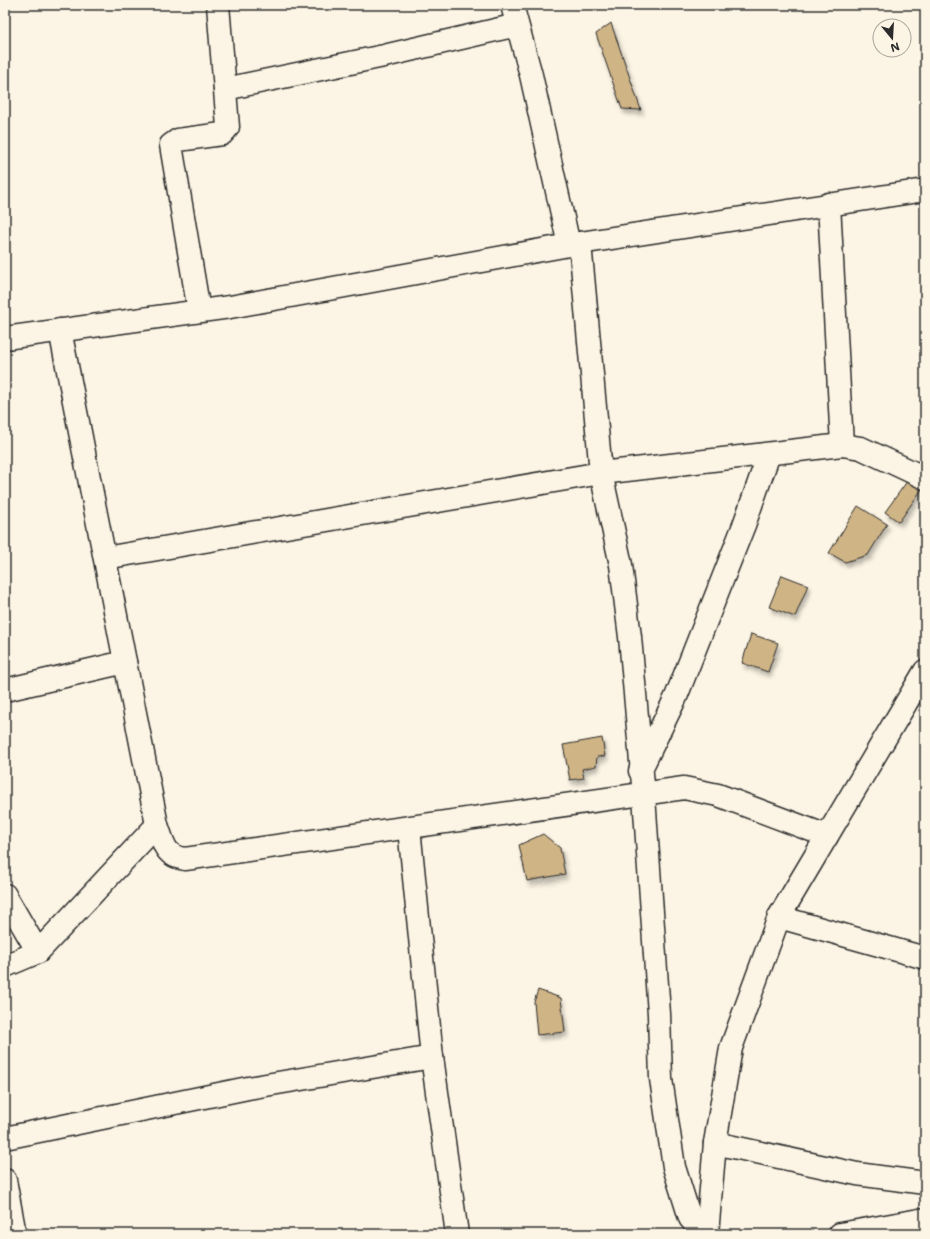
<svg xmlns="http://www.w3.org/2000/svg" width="930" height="1239" font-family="'Shantell Sans',sans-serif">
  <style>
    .building { fill: #cfb485; stroke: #2b2b2b; filter: url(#shadow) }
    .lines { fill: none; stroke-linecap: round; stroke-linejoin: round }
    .street-casing { stroke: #2b2b2b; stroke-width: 25 }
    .street { stroke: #fcf5e5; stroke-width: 22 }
  </style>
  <defs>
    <filter id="shadow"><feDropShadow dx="2.5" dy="4.5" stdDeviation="2" flood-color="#0004"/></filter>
  </defs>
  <rect width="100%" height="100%" fill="#fcf5e5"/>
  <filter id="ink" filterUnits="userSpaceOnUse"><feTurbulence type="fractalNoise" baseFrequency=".025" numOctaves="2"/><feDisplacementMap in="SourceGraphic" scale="8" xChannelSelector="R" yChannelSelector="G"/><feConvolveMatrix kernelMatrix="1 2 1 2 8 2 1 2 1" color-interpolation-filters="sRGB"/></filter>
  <g filter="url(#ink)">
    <g class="building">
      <polygon points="611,23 641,110 622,109 596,34"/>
      <polygon points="908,480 922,489 899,522 885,512"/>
      <polygon points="858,506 887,524 868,555 845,562 829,553"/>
      <polygon points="782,575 808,585 795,617 769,607"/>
      <polygon points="751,634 778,643 768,672 742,663"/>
      <polygon points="602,738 605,756 597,757 596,766 582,769 584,778 570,780 563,745"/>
      <polygon points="543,834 560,848 565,874 527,881 519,845"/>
      <polygon points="538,990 561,998 565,1032 537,1035 534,1002"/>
    </g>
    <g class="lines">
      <defs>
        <g id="street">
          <polyline points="512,5 531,75 569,245"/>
          <polyline points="225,89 384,56 517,25"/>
          <polyline points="829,204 842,445"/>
          <polyline points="580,243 601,473 621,565 630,637 644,796 659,1014 661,1079 674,1167 690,1218 703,1234"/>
          <polyline points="199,311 171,145 178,140 222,134 228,127 218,5"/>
          <path d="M60,330L157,825C164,843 164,856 185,859L684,788L718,795L827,836"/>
          <polyline points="5,338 230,307 580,243 925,190"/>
          <polyline points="105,558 601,473 842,445 861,448 925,478"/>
          <polyline points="5,690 125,662"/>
          <polyline points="640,771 676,697 744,525 769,454"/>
          <polyline points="409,828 432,1057 457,1234"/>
          <polyline points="5,895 38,952"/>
          <polyline points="779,917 925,958"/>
          <polyline points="5,966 38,952 157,825"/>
          <polyline points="5,1138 248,1088 432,1057"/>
          <polyline points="715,1143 857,1174 925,1183"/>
          <polyline points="5,1180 15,1234"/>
          <polyline points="707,1234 715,1143 731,1048 779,917 925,671"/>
          <polyline points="840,1234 925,1219"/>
        </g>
      </defs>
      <use href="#street" class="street-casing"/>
      <use href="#street" class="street"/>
    </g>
  </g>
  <rect width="930" height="1239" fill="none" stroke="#fcf5e5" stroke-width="20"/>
  <rect x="10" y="10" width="910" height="1219" fill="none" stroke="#2b2b2b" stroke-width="1.5" filter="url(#ink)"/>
  <g transform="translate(892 38) rotate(162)"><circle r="19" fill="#fcf5e5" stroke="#a8a49b"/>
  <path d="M0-3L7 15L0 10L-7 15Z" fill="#2b2b2b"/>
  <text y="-6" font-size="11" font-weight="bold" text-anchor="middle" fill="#2b2b2b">N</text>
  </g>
</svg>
